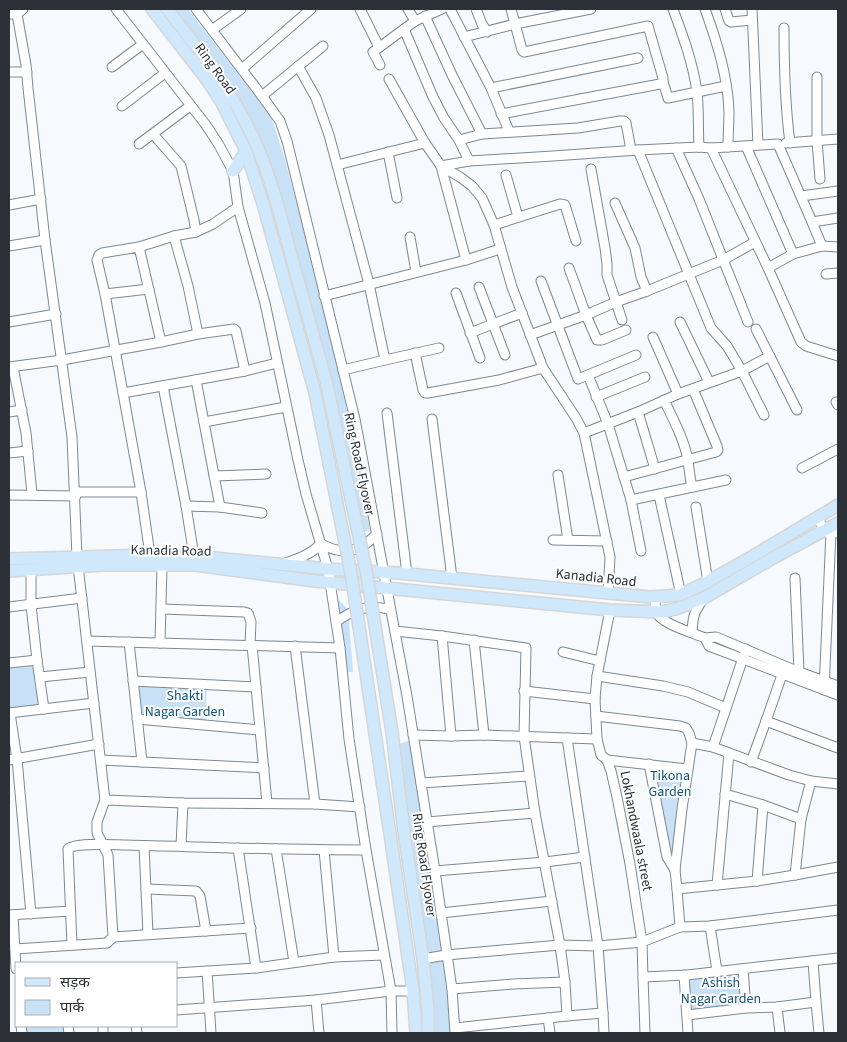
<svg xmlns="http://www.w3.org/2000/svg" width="847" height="1042" font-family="'Source Sans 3','Noto Sans Devanagari',sans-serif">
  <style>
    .green { fill: #c8e1f6 }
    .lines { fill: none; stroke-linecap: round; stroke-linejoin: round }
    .minor-casing { stroke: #7b8994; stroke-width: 11 }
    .major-casing { stroke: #d5d6d7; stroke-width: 14 }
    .minor { stroke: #fff; stroke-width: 9 }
    .major { stroke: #d0e8fb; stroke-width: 11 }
    .major-bridge-casing { stroke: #d5d6d7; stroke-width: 14; stroke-linecap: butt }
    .major-bridge { stroke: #d0e8fb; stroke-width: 11 }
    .labels { text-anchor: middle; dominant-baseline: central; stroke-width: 4; stroke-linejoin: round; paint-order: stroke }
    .street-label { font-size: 14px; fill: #2b3136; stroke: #fff }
    .park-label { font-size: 14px; fill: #11537d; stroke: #fff }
  </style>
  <rect width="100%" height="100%" fill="#f6fafc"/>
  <g class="green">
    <polygon points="171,9 188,9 271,117 284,156 314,269 352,431 370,531 361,532 272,170 245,109 202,47"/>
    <polygon points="337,599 348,609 353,672 345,672"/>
    <polygon points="37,660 44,709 9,713 9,663"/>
    <polygon points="133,681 207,685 205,725 137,719"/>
    <polygon points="414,739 447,939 450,1033 427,1033 428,1009 390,747"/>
    <polygon points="650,767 687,769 675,870"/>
    <polygon points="743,969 746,1008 687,1015 687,975"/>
    <polygon points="21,1026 69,1026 70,1033 22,1033"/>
  </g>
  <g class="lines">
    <defs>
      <g id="minor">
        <polyline points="14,9 17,14 26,65 28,88 45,240 72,437 77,557 105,800 97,822 97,833 108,855 113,937 107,943 15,949"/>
        <polyline points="116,9 206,125 219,145 233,171 238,207 265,303 298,460 306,494 328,569 340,648 349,739 366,850 391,991 392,1033"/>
        <polyline points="196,9 262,96 280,121 287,141 355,419 407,696 435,871 452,989 455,1033"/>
        <polyline points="360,9 379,47"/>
        <polyline points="408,9 415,21"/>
        <polyline points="450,9 491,88 509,131"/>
        <polyline points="476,9 482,24 487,32"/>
        <path d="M673,9C683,36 693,63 697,92C699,110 698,129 699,147"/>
        <path d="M705,9C717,42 728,77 729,112C729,123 728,135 728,147"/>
        <polyline points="725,9 729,21 731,22 752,20"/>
        <polyline points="752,9 758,145"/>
        <polyline points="9,14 17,14 23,9"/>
        <polyline points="425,16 452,75 482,134 578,128 620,121 624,121 626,123 631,150"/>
        <path d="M784,28C784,67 785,105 790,143"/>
        <polyline points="404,29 433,97 444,118 459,140 469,161"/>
        <polyline points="212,30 241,9"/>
        <polyline points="464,37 515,24 591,9"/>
        <polyline points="380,65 373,52 415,21 442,9"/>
        <polyline points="298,66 316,98 329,135 369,284 385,360 343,370"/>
        <polyline points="112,67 143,44"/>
        <polyline points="242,69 311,9"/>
        <polyline points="9,72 27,72"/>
        <polyline points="817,77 817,141 820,179"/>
        <polyline points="389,79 425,143 441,166 460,177 472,186 482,198 494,225 512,287 543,368 576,418 584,433 610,557 608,594"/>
        <polyline points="663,82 668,98 726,86"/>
        <polyline points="491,88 638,58"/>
        <polyline points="262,96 323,46"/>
        <polyline points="122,106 165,73"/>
        <polyline points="501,114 660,84 663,82 663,78 648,26 524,52 522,50 511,9"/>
        <polyline points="153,134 181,166 194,220 196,232"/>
        <polyline points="459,140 482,134"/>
        <polyline points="786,143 838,139"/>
        <polyline points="139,144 190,106"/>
        <polyline points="746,146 793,254 768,268"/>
        <polyline points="676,148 699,199 748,322"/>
        <polyline points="711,148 768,268 801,342 806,346 838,356"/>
        <polyline points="638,150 711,328 727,346 742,371 764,415"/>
        <polyline points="388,152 397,198"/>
        <polyline points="337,165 425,143"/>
        <polyline points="591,169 605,248 607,264 607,275 622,320"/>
        <polyline points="506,175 518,217"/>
        <polyline points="801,196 838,191"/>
        <polyline points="615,203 635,248 641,277 647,291"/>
        <polyline points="9,205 41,199"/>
        <polyline points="812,222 838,218"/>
        <polyline points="494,225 560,204 565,205 576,241"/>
        <polyline points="410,237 416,272"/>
        <polyline points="9,246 45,240"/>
        <polyline points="139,247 174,236"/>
        <polyline points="793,254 822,246 838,247"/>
        <polyline points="466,260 441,166 469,161 553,156 638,150 699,147 711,148 778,144 812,222 822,246"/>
        <polyline points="569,268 586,315 597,340 602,340 626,330"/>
        <polyline points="826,274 838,273"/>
        <polyline points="541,281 578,379 588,375"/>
        <polyline points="479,287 505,355"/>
        <polyline points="456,293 480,358"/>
        <polyline points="105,294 149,289"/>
        <polyline points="324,296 466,260 500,249"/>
        <polyline points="9,322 56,314"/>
        <polyline points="680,322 709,382"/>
        <polyline points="756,329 797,410"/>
        <polyline points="470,333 493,324 522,313"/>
        <polyline points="198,334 188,286 174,236 196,232 213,224 238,207"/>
        <polyline points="530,335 586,315 616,302 647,291 723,260 755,242"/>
        <polyline points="653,337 678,394 742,371 770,356"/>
        <polyline points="415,353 423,390 425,393 428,393 499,380 543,368"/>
        <polyline points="636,355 588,375 608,424 624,477 631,500 641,551"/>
        <polyline points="385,360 439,348"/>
        <polyline points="9,367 62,360 161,342 198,334 234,329 236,331 245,371"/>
        <polyline points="13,367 26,433 32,494"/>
        <polyline points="196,380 220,507"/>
        <polyline points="163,386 186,506 194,556"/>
        <polyline points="123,393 245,371 277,363"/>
        <polyline points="596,397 645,377"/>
        <path d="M664,400C673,419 684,439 688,460C689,469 690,478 692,487"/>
        <polyline points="836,402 838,405"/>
        <polyline points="9,412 22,410"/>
        <polyline points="638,412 655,469"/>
        <polyline points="387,413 407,574"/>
        <polyline points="432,419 452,578"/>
        <polyline points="204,422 286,407"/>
        <polyline points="584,433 638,412 678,394"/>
        <polyline points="9,453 28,451"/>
        <polyline points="802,468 838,449"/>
        <polyline points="558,475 568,540"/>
        <polyline points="214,476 266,474"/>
        <polyline points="624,477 716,452 718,450 717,446 693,389"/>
        <polyline points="75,492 141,492"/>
        <polyline points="9,495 76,496"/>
        <polyline points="659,495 681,595"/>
        <polyline points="631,500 726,480"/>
        <polyline points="186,506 220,507 262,513"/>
        <polyline points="696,507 708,582"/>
        <polyline points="817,517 825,531 838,533"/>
        <polyline points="553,540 607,541"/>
        <polyline points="150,555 141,492 105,294 97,260 99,255 102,253 139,247 161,342"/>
        <path d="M283,564C297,559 310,555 321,544C326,546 331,549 337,550C354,554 366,545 377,534"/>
        <polyline points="31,570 31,605 37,660 44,709"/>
        <polyline points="795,578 799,672"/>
        <path d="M655,597C655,602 655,608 657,613C661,624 694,633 705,638L709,646L838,695"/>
        <polyline points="9,607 82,598"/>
        <polyline points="162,609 244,612 248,613 251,622 250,645"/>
        <polyline points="610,610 597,676 595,699 597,739 601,755 607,760 611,771 617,797 630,864 642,942 643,977 687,975 838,958"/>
        <path d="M336,622C355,608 367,605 390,609"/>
        <polyline points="395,631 442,636 526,648 524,736 535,813 560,945 565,982"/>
        <path d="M692,632C693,615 694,612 704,598"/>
        <polyline points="442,636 451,736"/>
        <polyline points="705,638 716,637 799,672 838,686"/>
        <polyline points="474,640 484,735"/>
        <polyline points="87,641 340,648"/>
        <polyline points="129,642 142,762"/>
        <polyline points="160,643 162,565"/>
        <polyline points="252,645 267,803"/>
        <polyline points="295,646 315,804"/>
        <polyline points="746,649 713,747 692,743 682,809 675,870 677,889 757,881 795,875 801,819 811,781"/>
        <polyline points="563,652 600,661"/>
        <polyline points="9,663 37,660"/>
        <polyline points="784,669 766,721 838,748"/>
        <polyline points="597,676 663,686 688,692 726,708"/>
        <polyline points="40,677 90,672"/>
        <polyline points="133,681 256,687"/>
        <polyline points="824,690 831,532"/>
        <polyline points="524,691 595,699"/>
        <polyline points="9,713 94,703"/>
        <polyline points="10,713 17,759 31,914"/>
        <polyline points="596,716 680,726 686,728 689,733 692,743"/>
        <polyline points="137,719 260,730"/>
        <polyline points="413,735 451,736 484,735 567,738 598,946 560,945 446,955 423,959"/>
        <polyline points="567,738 597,739"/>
        <polyline points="713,747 789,775 811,781 838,784"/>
        <polyline points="9,760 99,744"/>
        <polyline points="101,760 264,768"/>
        <polyline points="607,760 687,769"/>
        <polyline points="751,762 766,721"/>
        <polyline points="649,764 667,857 675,870"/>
        <polyline points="421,783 529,776"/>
        <polyline points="725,794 763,805"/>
        <polyline points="105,800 183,803 315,804 360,807"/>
        <polyline points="427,822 535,813"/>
        <polyline points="144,846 148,934"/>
        <polyline points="181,846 183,803"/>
        <polyline points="238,848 256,968"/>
        <polyline points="276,849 294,962"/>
        <polyline points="324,850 334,957"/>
        <polyline points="435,871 545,862 585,857"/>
        <polyline points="795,875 838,867"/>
        <polyline points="757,881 763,805 801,819"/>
        <polyline points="717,885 729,753"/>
        <polyline points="146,889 196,891 200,896 206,931"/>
        <polyline points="441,913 552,901"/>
        <polyline points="9,915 70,911"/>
        <polyline points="13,915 16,969"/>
        <polyline points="710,926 717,971"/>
        <polyline points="680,927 710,926 838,910"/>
        <polyline points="113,937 251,928"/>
        <path d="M72,945L68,849C75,842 115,845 127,845C207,847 286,850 366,850"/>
        <polyline points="743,969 746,1008"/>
        <polyline points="207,971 211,1033"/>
        <polyline points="176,973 256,968 334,957 384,955"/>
        <polyline points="684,975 688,1033"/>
        <polyline points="643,977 645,1033"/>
        <polyline points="452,989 513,984 565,982 567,1016 603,1013 598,946 642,942 680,927 677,889"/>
        <polyline points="316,1000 319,1033"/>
        <polyline points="816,1002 819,1033"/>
        <polyline points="777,1007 780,1033"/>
        <polyline points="176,1010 316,1000 391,991 413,991"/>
        <polyline points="603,1013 604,1033"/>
        <polyline points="687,1015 746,1008 777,1007 816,1002 813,961"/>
        <polyline points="548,1018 550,1033"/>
        <polyline points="21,1026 22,1033"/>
        <polyline points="68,1026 69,1033"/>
        <polyline points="103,1026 103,1033"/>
        <polyline points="136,1026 137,1033"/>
        <polyline points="455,1028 567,1016"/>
      </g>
      <g id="major">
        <polyline points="152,9 207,80 222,103 246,151 263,204 278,258"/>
        <path d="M167,9C198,49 230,89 252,135C270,173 280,214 291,255"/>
        <polyline points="233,171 246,151"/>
        <polyline points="9,559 150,555 194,556 328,569 398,573 650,597 680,595 705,583 753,556 838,505"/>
        <polyline points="9,571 103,565 195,565 315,581 610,610 661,612 676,609 704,598 773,558 838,523"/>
        <polyline points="404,832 423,959 428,1009 428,1033"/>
        <polyline points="390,834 413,991 416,1033"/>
      </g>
    </defs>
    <use href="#minor" class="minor-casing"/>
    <use href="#major" class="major-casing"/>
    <use href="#minor" class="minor"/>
    <use href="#major" class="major"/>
    <defs>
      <g id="major-bridge">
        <polyline points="291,255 326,381 366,570 392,732 404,832"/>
        <polyline points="278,258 315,393 351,573 390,834"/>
      </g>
    </defs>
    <use href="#major-bridge" class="major-bridge-casing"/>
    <use href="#major-bridge" class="major-bridge"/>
  </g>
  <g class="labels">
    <g class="street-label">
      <text transform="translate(215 69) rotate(54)">Ring Road</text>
      <text transform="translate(359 464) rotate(78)">Ring Road Flyover</text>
      <text transform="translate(171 551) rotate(1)">Kanadia Road</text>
      <text transform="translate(596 578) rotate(6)">Kanadia Road</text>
      <text transform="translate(636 831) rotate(79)">Lokhandwaala street</text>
      <text transform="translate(424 865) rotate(82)">Ring Road Flyover</text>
    </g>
    <g class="park-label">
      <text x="185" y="696">Shakti<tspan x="185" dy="16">Nagar Garden</tspan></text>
      <text x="670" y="776">Tikona<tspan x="670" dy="16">Garden</tspan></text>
      <text x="721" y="983">Ashish<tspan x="721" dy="16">Nagar Garden</tspan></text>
    </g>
  </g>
  <rect width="847" height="1042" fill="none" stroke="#2b3136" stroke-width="20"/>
  <rect x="15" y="962" width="162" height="65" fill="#ffffff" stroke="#aaadaf"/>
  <rect x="25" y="978" width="25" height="8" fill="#d0e8fb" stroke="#aaadaf"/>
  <text x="60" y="987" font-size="15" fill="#2b3136">सड़क</text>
  <rect x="25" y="1000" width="25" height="15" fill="#c8e1f6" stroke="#aaadaf"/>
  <text x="60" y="1012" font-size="15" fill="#2b3136">पार्क</text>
</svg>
